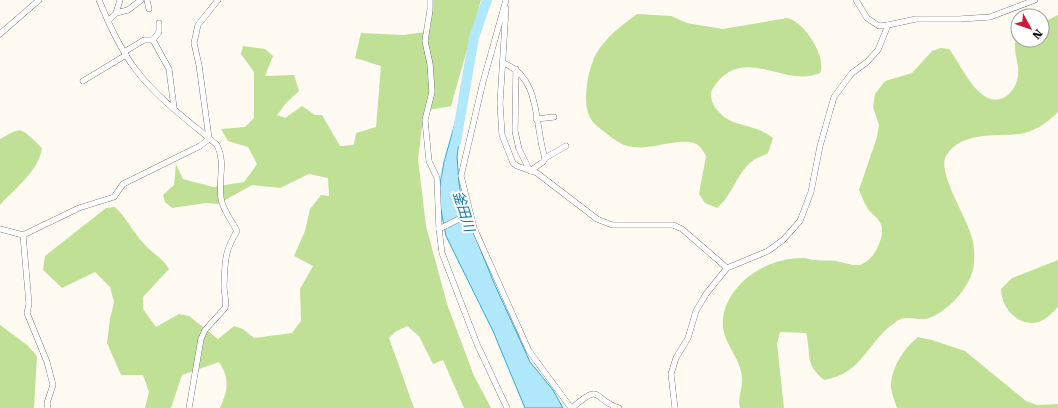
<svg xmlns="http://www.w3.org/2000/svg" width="1058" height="408" font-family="'Roboto Serif','Noto Sans JP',serif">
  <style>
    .forest { fill: #bfe095 }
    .water { fill: #b2e8fb; stroke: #32a8d9 }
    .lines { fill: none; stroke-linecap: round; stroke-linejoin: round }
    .river { stroke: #b2e8fb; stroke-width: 10 }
    .minor-casing { stroke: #434343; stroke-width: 6 }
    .minor { stroke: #fff; stroke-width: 5.5 }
    .labels { text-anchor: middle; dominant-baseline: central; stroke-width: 4; stroke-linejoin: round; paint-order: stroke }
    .water-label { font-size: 14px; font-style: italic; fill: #0c79ae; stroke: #fff }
  </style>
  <rect width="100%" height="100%" fill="#fffbf3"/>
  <g class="forest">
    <path d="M431,0H481L451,106L424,111L418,159L426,226L447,304L474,376L491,408H464L443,360L433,364L419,336L407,326L395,332L389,338L414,408H220C228,390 230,379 219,362L182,375L171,408H145L149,392L143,375H121L107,343L110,319L114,302L110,287L95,272L62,288L43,270L45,256L106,208L115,207C128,219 135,236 147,247C155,255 163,259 169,269L143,297V309L156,327L179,314L189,316L218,339L234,326L243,329L254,338L292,333L301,321L300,289L313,266L294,256L305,231L310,209L321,195L329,196L328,178L309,174L280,188L252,185L218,204L206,203L172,208L165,202L163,195L174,185L176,164L183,179L213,187L244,182L257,164L248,147L228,141L221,129L245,127L254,118V72L241,54L243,46L265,49L273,56L265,76L294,75L299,91L287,102L277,115L285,118L302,106L315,115H322L340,146L354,145L356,133L376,127L381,66L355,58L361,33L403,35L426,32Z"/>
    <path d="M637,14L671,16L687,23L723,29L787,18C804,21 827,57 820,73C783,89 743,42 713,88C708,96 713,106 719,112C733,128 755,123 773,138L768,153C763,156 756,158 751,162C736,175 732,196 717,208L705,203L699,194L706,156C703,151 700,145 694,143C677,138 651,150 633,147C621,146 611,137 602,130C598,127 593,123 591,119C581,104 588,69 596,54C606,37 622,25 637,14Z"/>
    <path d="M1058,15V112C1047,123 1034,132 1019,134C995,137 961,131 946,156C937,171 965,215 970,232C974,243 975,253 974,264C972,285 949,311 929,318C919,322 907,314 897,321C867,341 863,374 824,380C803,362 812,355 806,333L780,332L777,344L784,408H740C737,398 743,389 742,378C741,357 720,341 723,319C727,283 768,257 803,258C807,258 811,260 815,260C822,261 829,260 836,261C843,262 853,266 859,265C873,262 883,241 882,228C881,220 873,215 868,209C864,203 862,196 859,190L877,137L879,125L873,107L875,94L885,81L912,73L932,51L941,48L949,49C961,64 979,109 1003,98C1011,95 1017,84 1018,76C1020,61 1010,48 1018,34V40H1042V23Z"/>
    <path d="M20,130L26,133L42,148C39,171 15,188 0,205V139L13,132Z"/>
    <path d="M1058,260V307C1053,312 1048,318 1041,321C1020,330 1001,308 1001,289L1012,278Z"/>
    <polygon points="0,325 27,345 37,356 34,408 0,408"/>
    <path d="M918,337L932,340L965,351L1026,401L1037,405L1058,404V408H897C895,401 890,390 891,383C893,365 904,348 918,337Z"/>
  </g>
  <polygon class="water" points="455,123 460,133 457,157 459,183 463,206 494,283 530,362 553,390 563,408 525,408 493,331 446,236 438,195 444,162"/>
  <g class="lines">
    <polyline class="river" points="456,142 474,37 487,0"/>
    <defs>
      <g id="minor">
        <path d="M99,0C109,24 120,49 136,70C158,99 190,122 217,145C226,163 218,179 221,198C222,209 232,221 237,231C224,252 225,263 224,286C224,294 227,301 225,308L205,330L201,339L189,408"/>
        <polyline points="147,0 149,9"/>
        <polyline points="430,0 430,10 425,41 430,64 432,92 425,120 429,161 437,178 439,229 442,253 477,344 507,408"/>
        <polyline points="506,0 483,82 461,176 474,228 529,351 571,408"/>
        <polyline points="856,0 867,18 879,26 888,25 916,19 960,19 990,17 1035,0"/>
        <polyline points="506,8 500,103 502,135 513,163 517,166 537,173 597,219 612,225 673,225 682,229 727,268"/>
        <polyline points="116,13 128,10 141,0"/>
        <polyline points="108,21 116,13 120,0"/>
        <polyline points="0,34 39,0"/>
        <polyline points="153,40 159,32 159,23"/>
        <polyline points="124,52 144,40 153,40 169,69 174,108"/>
        <path d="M503,63C542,77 534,126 545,158L543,162L530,171L519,149L515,131L516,69"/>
        <polyline points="83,81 126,55"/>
        <polyline points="536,119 554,117"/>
        <polyline points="209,138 199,65 194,43 198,25 218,0"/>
        <polyline points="545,158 566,146"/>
        <polyline points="0,229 23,235 79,208 114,197 123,184 200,146 209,139"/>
        <polyline points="439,229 469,214"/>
        <polyline points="23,235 29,304 27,313 47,362 53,385 47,403 48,408"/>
        <path d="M572,408C603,381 592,400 619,408"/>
        <polyline points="675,408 671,374 676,358 688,338 696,311 706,294 727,268 768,251 783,240 800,221 811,192 820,146 834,97 852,73 867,62 878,50 888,25"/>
      </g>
    </defs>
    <use href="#minor" class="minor-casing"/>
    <use href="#minor" class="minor"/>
  </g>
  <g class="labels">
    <g class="water-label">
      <text transform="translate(464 211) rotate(73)">釜田川</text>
    </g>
  </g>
  <g transform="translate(1030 28) rotate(130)"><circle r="19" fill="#ffffff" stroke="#9f9f9f"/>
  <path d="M0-3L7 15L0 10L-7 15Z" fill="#ce1a36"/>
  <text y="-6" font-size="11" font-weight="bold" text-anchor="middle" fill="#101010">N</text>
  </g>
</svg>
